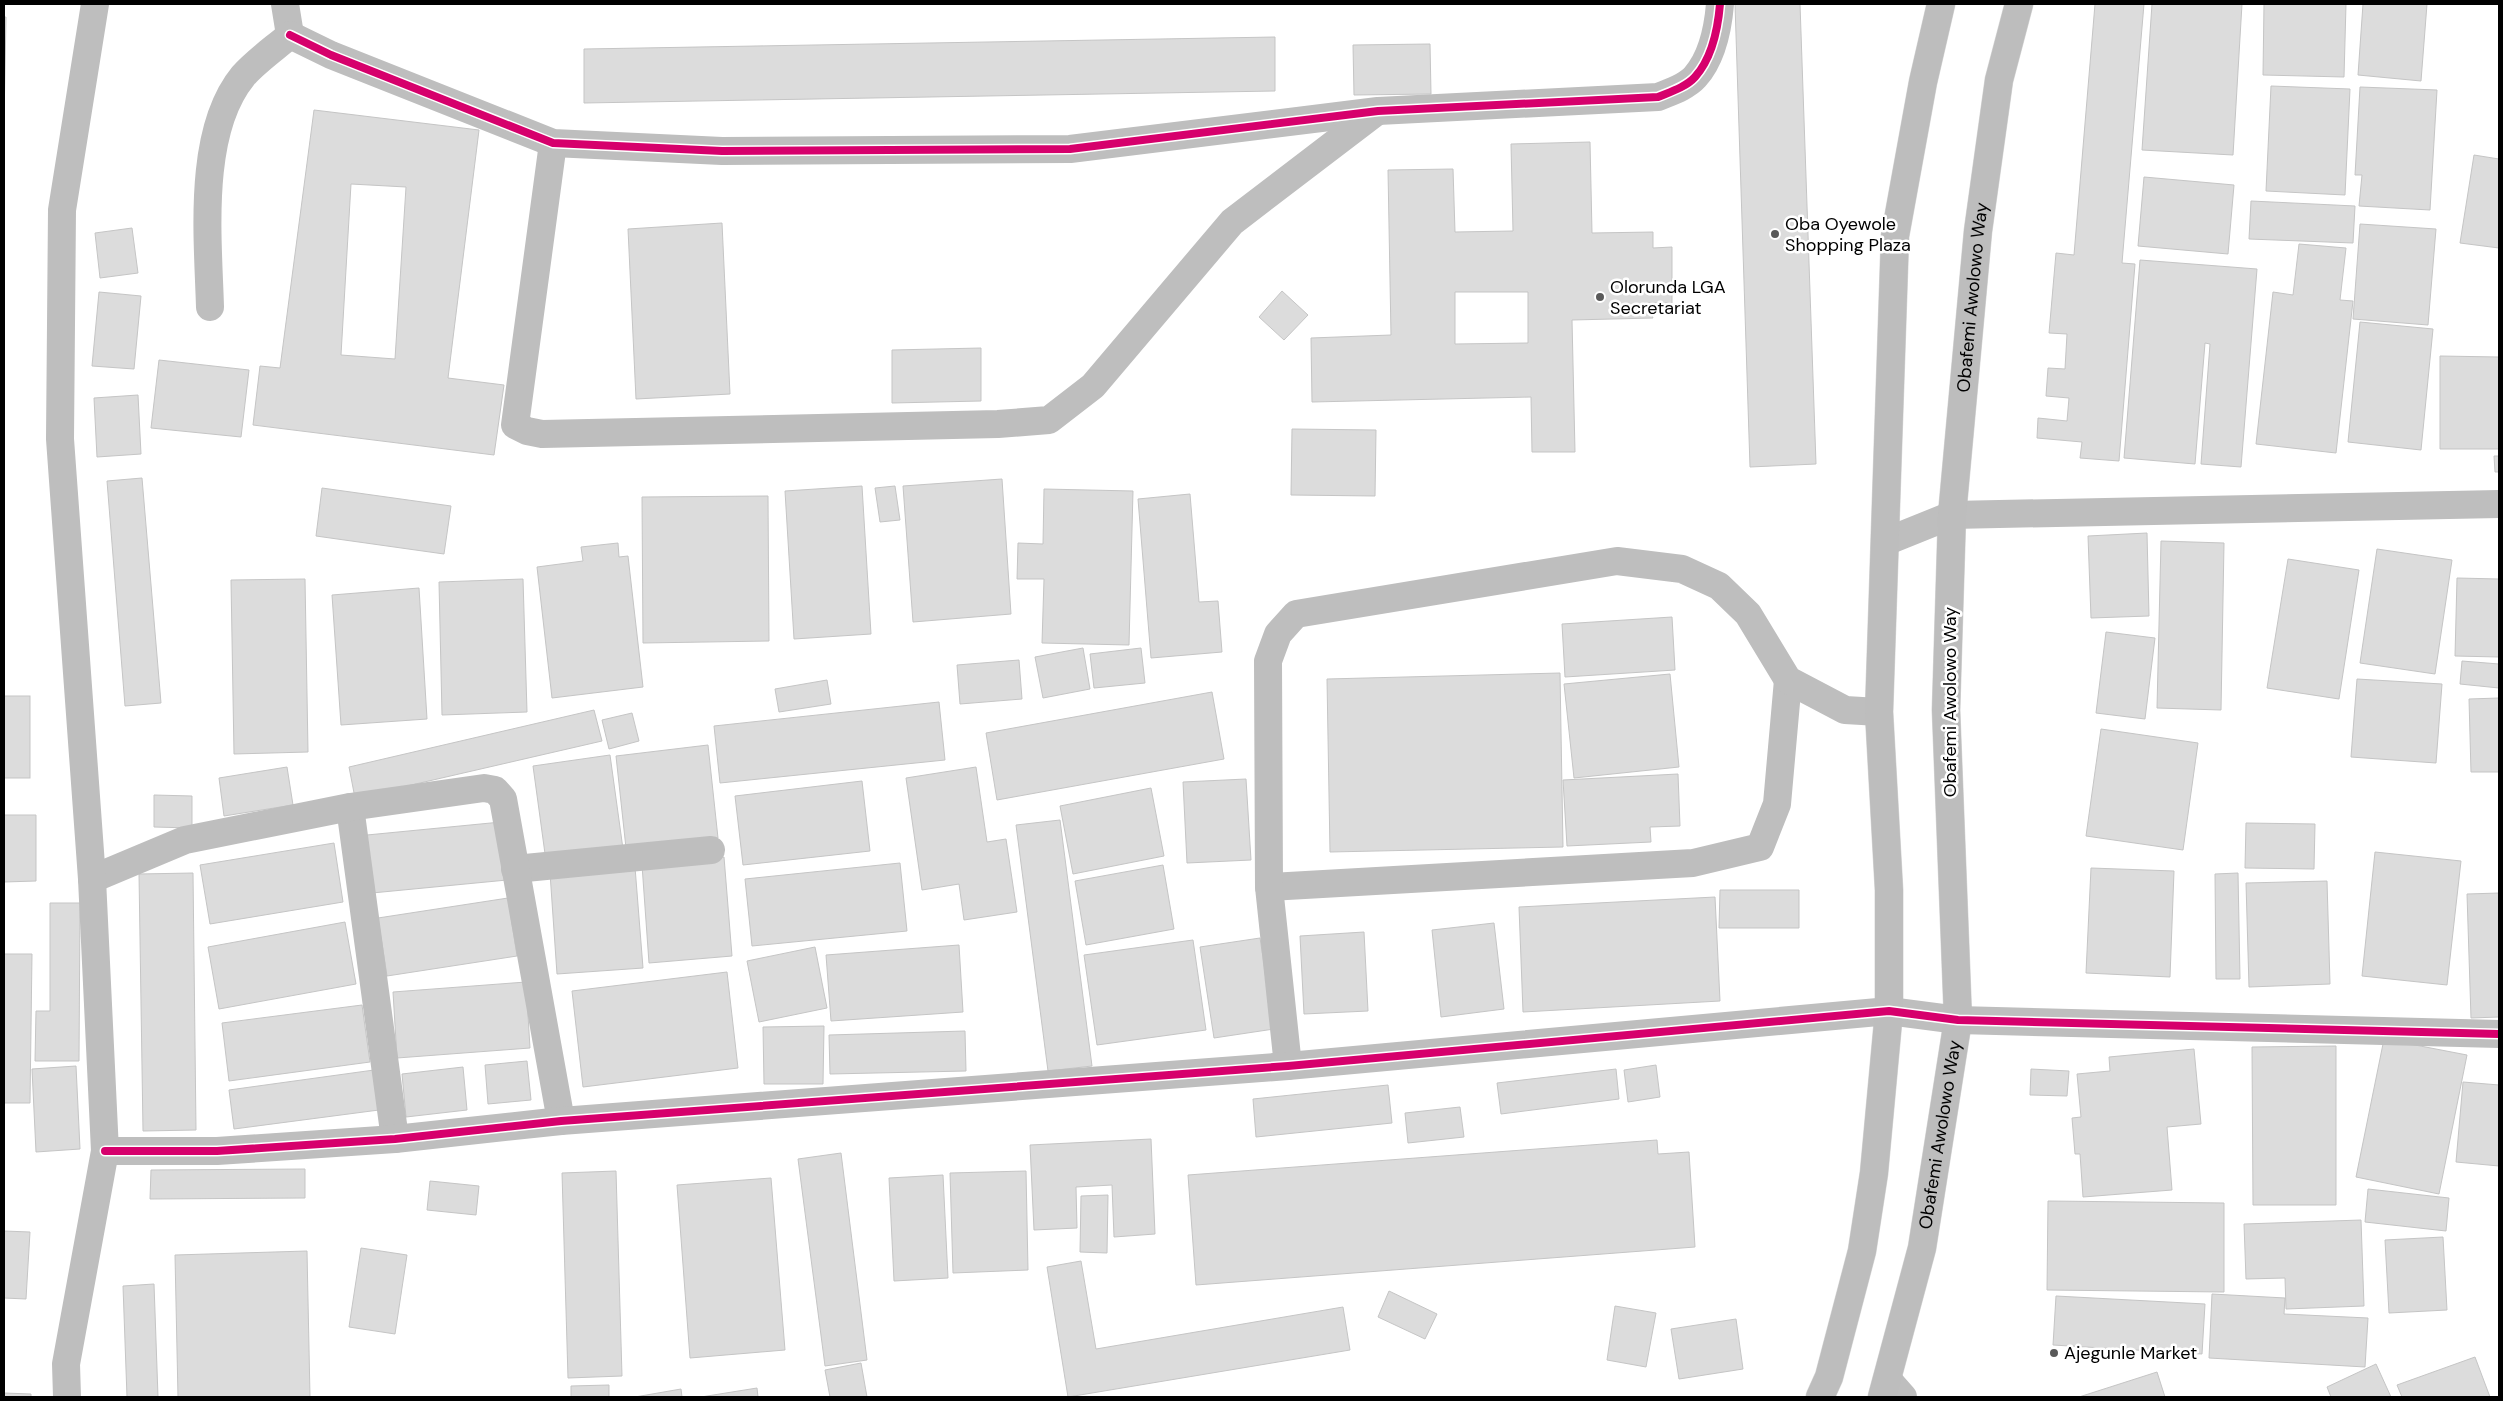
<svg xmlns="http://www.w3.org/2000/svg" width="2503" height="1401" font-family="'DM Sans',sans-serif">
  <style>
    .building { fill: #dcdcdc; stroke: #c5c5c5; fill-rule: evenodd }
    .lines { fill: none; stroke-linecap: round; stroke-linejoin: round }
    .major-casing { stroke: #dbdbdb; stroke-width: 29 }
    .minor { stroke: #bebebe; stroke-width: 28 }
    .major { stroke: #bdbdbd; stroke-width: 28 }
    .cycleway-casing { stroke: #fff; stroke-width: 11 }
    .cycleway { stroke: #d6006c; stroke-width: 8 }
    .poi-dot { fill: #595959; stroke: #fff; stroke-width: 2 }
    .labels { text-anchor: middle; dominant-baseline: central; stroke-width: 5; stroke-linejoin: round; paint-order: stroke }
    .poi-label { font-size: 18px; fill: #000; stroke: #fff; text-anchor: start }
    .street-label { font-size: 18px; fill: #000; stroke: #fff }
  </style>
  <rect width="100%" height="100%" fill="#fff"/>
  <g class="building">
    <polygon points="1735,4 1800,4 1816,464 1750,467"/>
    <polygon points="2095,4 2144,4 2122,263 2135,264 2119,461 2080,458 2082,442 2037,438 2038,418 2067,421 2069,398 2046,396 2048,368 2065,369 2067,334 2049,333 2056,253 2074,255"/>
    <polygon points="2152,4 2242,4 2233,155 2142,150"/>
    <polygon points="2264,4 2346,4 2344,77 2263,75"/>
    <polygon points="2363,4 2427,4 2421,81 2358,75"/>
    <polygon points="4,17 6,17 4,120"/>
    <polygon points="1275,37 1275,91 584,103 584,49"/>
    <polygon points="1430,44 1431,94 1354,95 1353,45"/>
    <polygon points="2271,86 2350,89 2345,195 2266,191"/>
    <polygon points="2360,87 2437,90 2430,210 2359,206 2362,175 2355,175"/>
    <path d="M314,110L479,130L448,378L504,385L494,455L253,425L260,366L280,368ZM351,184L406,187L395,359L341,355Z"/>
    <path d="M1590,142L1592,233L1653,232V248L1672,247V303H1647L1653,318L1572,320L1575,452H1532L1531,397L1312,402L1311,338L1391,335L1388,170L1453,169L1455,232L1513,231L1511,144ZM1455,292H1528V343L1455,344Z"/>
    <polygon points="2474,155 2499,159 2499,248 2460,243"/>
    <polygon points="2144,177 2234,185 2228,254 2138,246"/>
    <polygon points="2251,201 2355,206 2353,243 2249,239"/>
    <polygon points="722,223 730,394 636,399 628,229"/>
    <polygon points="2360,224 2436,229 2428,325 2353,319"/>
    <polygon points="132,228 138,273 100,278 95,233"/>
    <polygon points="2299,244 2346,248 2340,300 2353,301 2336,453 2256,444 2273,292 2293,295"/>
    <polygon points="2140,260 2257,269 2241,467 2201,464 2210,344 2205,343 2195,464 2124,458"/>
    <polygon points="1282,291 1308,315 1284,340 1259,317"/>
    <polygon points="99,292 141,296 134,369 92,366"/>
    <polygon points="2360,322 2433,329 2421,450 2348,442"/>
    <polygon points="981,348 981,401 892,403 892,350"/>
    <polygon points="2440,356 2499,357 2499,449 2440,449"/>
    <polygon points="159,360 249,370 241,437 151,428"/>
    <polygon points="138,395 141,454 97,457 94,398"/>
    <polygon points="1292,429 1376,430 1375,496 1291,495"/>
    <polygon points="2494,456 2499,456 2499,472 2495,472"/>
    <polygon points="142,478 161,703 125,706 107,481"/>
    <polygon points="1002,479 1011,614 913,622 903,486"/>
    <polygon points="862,486 871,634 794,639 785,491"/>
    <polygon points="895,486 900,520 880,522 875,488"/>
    <polygon points="322,488 451,506 444,554 316,536"/>
    <polygon points="1044,489 1133,491 1129,645 1042,643 1044,579 1017,579 1018,543 1043,544"/>
    <polygon points="1190,494 1199,602 1218,601 1222,652 1151,658 1138,499"/>
    <polygon points="768,496 769,641 643,643 642,497"/>
    <polygon points="2147,533 2149,616 2091,618 2088,536"/>
    <polygon points="2161,541 2224,543 2221,710 2157,708"/>
    <polygon points="618,543 619,557 628,556 643,687 552,698 537,567 583,561 581,547"/>
    <polygon points="2377,549 2452,560 2435,674 2360,663"/>
    <polygon points="2288,559 2359,570 2339,699 2267,688"/>
    <polygon points="2457,578 2499,579 2499,657 2455,656"/>
    <polygon points="305,579 308,752 234,754 231,580"/>
    <polygon points="523,579 527,712 442,715 439,582"/>
    <polygon points="419,588 427,719 341,725 332,595"/>
    <polygon points="1672,617 1675,670 1565,677 1562,624"/>
    <polygon points="2106,632 2155,638 2145,719 2096,713"/>
    <polygon points="1083,648 1090,689 1043,698 1035,657"/>
    <polygon points="1141,648 1145,683 1094,688 1090,654"/>
    <polygon points="1019,660 1022,699 960,704 957,665"/>
    <polygon points="2462,661 2499,664 2499,688 2460,684"/>
    <polygon points="1560,673 1563,847 1330,852 1327,679"/>
    <polygon points="1670,674 1679,767 1574,778 1564,684"/>
    <polygon points="2357,679 2442,684 2436,763 2351,757"/>
    <polygon points="827,680 831,704 779,712 775,689"/>
    <polygon points="1212,692 1224,759 997,800 986,733"/>
    <rect x="4" y="696" width="26" height="82"/>
    <polygon points="2499,698 2499,772 2471,772 2469,699"/>
    <polygon points="939,702 945,760 720,783 714,726"/>
    <polygon points="594,710 602,741 355,798 349,767"/>
    <polygon points="632,713 639,741 609,749 602,720"/>
    <polygon points="2101,729 2198,743 2183,850 2086,836"/>
    <polygon points="708,745 718,838 626,848 616,756"/>
    <polygon points="610,755 623,849 546,861 533,766"/>
    <polygon points="287,767 293,805 224,816 219,778"/>
    <polygon points="976,767 987,842 1006,839 1017,912 964,920 959,884 922,890 906,778"/>
    <polygon points="1678,774 1680,826 1650,827 1651,842 1567,846 1563,780"/>
    <polygon points="1246,779 1251,860 1187,863 1183,782"/>
    <polygon points="862,781 870,851 743,865 735,796"/>
    <polygon points="1151,788 1164,856 1073,874 1060,806"/>
    <polygon points="154,795 192,796 192,828 154,827"/>
    <polygon points="4,815 36,815 36,881 4,882"/>
    <polygon points="1060,820 1092,1066 1048,1071 1016,825"/>
    <polygon points="501,822 507,880 372,893 367,835"/>
    <polygon points="2246,823 2315,824 2314,869 2245,868"/>
    <polygon points="334,843 343,902 210,924 200,865"/>
    <polygon points="2375,852 2461,861 2447,985 2362,976"/>
    <polygon points="724,857 732,956 649,963 642,865"/>
    <polygon points="900,863 907,931 752,946 745,879"/>
    <polygon points="1163,865 1174,929 1086,945 1075,881"/>
    <polygon points="635,867 643,968 557,974 550,873"/>
    <polygon points="2091,868 2174,871 2170,977 2086,973"/>
    <polygon points="193,873 196,1130 143,1131 139,874"/>
    <polygon points="2238,873 2240,979 2216,979 2215,874"/>
    <polygon points="2327,881 2330,984 2249,987 2246,883"/>
    <polygon points="1720,890 1799,890 1799,928 1719,928"/>
    <polygon points="2499,893 2499,1017 2471,1018 2467,894"/>
    <polygon points="1715,897 1720,1001 1523,1012 1519,907"/>
    <polygon points="508,898 517,956 387,976 378,918"/>
    <polygon points="50,903 80,903 79,1061 35,1061 36,1011 50,1011"/>
    <polygon points="345,922 356,984 219,1009 208,947"/>
    <polygon points="1494,923 1504,1009 1441,1017 1432,930"/>
    <polygon points="1364,932 1368,1011 1304,1014 1300,936"/>
    <polygon points="1260,938 1274,1029 1214,1038 1200,947"/>
    <polygon points="1193,940 1206,1030 1097,1045 1084,955"/>
    <polygon points="959,945 963,1012 831,1021 826,955"/>
    <polygon points="815,947 827,1008 759,1022 747,961"/>
    <polygon points="4,954 32,954 30,1103 4,1103"/>
    <polygon points="727,972 738,1068 583,1087 572,991"/>
    <polygon points="526,982 530,1048 397,1058 393,992"/>
    <polygon points="362,1005 370,1062 229,1081 222,1023"/>
    <polygon points="824,1026 823,1084 764,1084 763,1027"/>
    <polygon points="965,1031 966,1071 830,1074 829,1035"/>
    <polygon points="2384,1039 2467,1055 2439,1194 2356,1177"/>
    <polygon points="2336,1046 2336,1205 2253,1205 2252,1047"/>
    <polygon points="2194,1049 2201,1124 2167,1127 2172,1190 2083,1197 2080,1154 2075,1154 2072,1118 2081,1117 2077,1074 2110,1071 2109,1057"/>
    <polygon points="527,1061 531,1100 488,1104 485,1065"/>
    <polygon points="1656,1065 1660,1097 1628,1102 1624,1070"/>
    <polygon points="76,1066 80,1149 36,1152 32,1069"/>
    <polygon points="463,1067 467,1110 406,1117 402,1074"/>
    <polygon points="1616,1069 1619,1099 1501,1114 1497,1083"/>
    <polygon points="2031,1069 2069,1071 2067,1096 2030,1095"/>
    <polygon points="374,1070 379,1110 234,1129 229,1090"/>
    <polygon points="2463,1082 2499,1085 2499,1166 2456,1162"/>
    <polygon points="1388,1085 1392,1123 1256,1137 1253,1099"/>
    <polygon points="1460,1107 1464,1137 1408,1143 1405,1113"/>
    <polygon points="1151,1139 1155,1234 1114,1237 1112,1185 1076,1187 1077,1228 1034,1230 1030,1145"/>
    <polygon points="1657,1140 1658,1154 1689,1152 1695,1247 1196,1285 1188,1175"/>
    <polygon points="841,1153 867,1360 825,1366 798,1159"/>
    <polygon points="305,1169 305,1198 150,1199 151,1170"/>
    <polygon points="616,1171 622,1376 568,1378 562,1173"/>
    <polygon points="1026,1171 1028,1270 953,1273 950,1173"/>
    <polygon points="943,1175 948,1278 894,1281 889,1178"/>
    <polygon points="771,1178 785,1350 690,1358 677,1185"/>
    <polygon points="430,1181 479,1186 476,1215 427,1210"/>
    <polygon points="2368,1189 2449,1198 2446,1231 2365,1222"/>
    <polygon points="1108,1195 1107,1253 1080,1252 1081,1196"/>
    <polygon points="2048,1201 2224,1203 2224,1292 2047,1290"/>
    <polygon points="2361,1220 2364,1306 2286,1309 2285,1278 2246,1279 2244,1224"/>
    <polygon points="4,1231 30,1232 26,1299 4,1298"/>
    <polygon points="2443,1237 2447,1310 2389,1313 2385,1240"/>
    <polygon points="361,1248 407,1255 395,1334 349,1327"/>
    <polygon points="307,1251 310,1397 178,1397 175,1255"/>
    <polygon points="1081,1261 1096,1349 1343,1307 1350,1350 1068,1397 1047,1267"/>
    <polygon points="154,1284 158,1397 127,1397 123,1286"/>
    <polygon points="1389,1291 1437,1314 1425,1339 1378,1317"/>
    <polygon points="2212,1294 2285,1298 2284,1314 2368,1318 2365,1367 2209,1358"/>
    <polygon points="2056,1296 2205,1304 2202,1354 2053,1345"/>
    <polygon points="1615,1306 1656,1313 1646,1367 1607,1360"/>
    <polygon points="1736,1319 1743,1369 1679,1379 1671,1329"/>
    <polygon points="2475,1357 2490,1397 2402,1397 2397,1385"/>
    <polygon points="861,1363 867,1397 830,1397 825,1370"/>
    <polygon points="2376,1364 2391,1397 2331,1397 2327,1387"/>
    <polygon points="2157,1372 2165,1397 2079,1397"/>
    <polygon points="609,1385 609,1397 571,1397 571,1386"/>
    <polygon points="757,1388 758,1397 701,1397"/>
    <polygon points="681,1389 682,1397 635,1397"/>
    <polygon points="4,1393 31,1394 31,1397 4,1397"/>
  </g>
  <g class="lines">
    <defs>
      <g id="major">
        <polyline points="1820,1397 1829,1377 1862,1251 1874,1173 1889,1011 1889,890 1879,712 1895,236 1923,82 1941,4"/>
        <path id="s1" d="M1882,1397L1922,1248L1958,1020L1946,710L1952,515L1978,231L1999,80L2019,4"/>
      </g>
    </defs>
    <use href="#major" class="major-casing"/>
    <g class="minor">
      <polyline points="285,4 290,35"/>
      <path d="M290,35L331,55L553,143L722,151L1070,149L1378,111L1658,97C1670,92 1686,87 1695,77C1712,58 1718,28 1720,4"/>
      <polyline points="553,143 515,425 527,431 542,434 998,424 1049,420 1093,386 1232,222 1376,112"/>
      <path d="M210,307C208,238 197,132 243,76C256,61 275,48 290,35"/>
      <polyline points="1885,542 1952,515 2499,504"/>
      <polyline points="350,807 395,1139"/>
      <polyline points="515,869 711,850"/>
      <polyline points="92,879 185,840 350,807 484,788 495,790 503,799 561,1121"/>
      <polyline points="1269,887 1693,863 1760,847 1777,804 1788,680"/>
      <polyline points="1288,1066 1269,887 1268,661 1278,634 1296,614 1617,561 1682,569 1719,586 1748,614 1788,680 1845,710 1879,712"/>
      <polyline points="105,1151 217,1151 395,1139 561,1121 1288,1066 1889,1011 1958,1020 2499,1034"/>
      <polyline points="1888,1380 1903,1397"/>
      <polyline points="67,1397 66,1364 105,1151 92,879 60,439 62,210 95,4"/>
    </g>
    <use href="#major" class="major"/>
    <defs>
      <g id="cycleway">
        <path d="M290,35L331,55L553,143L722,151L1070,149L1378,111L1658,97C1670,92 1686,87 1695,77C1712,58 1718,28 1720,4"/>
        <polyline points="105,1151 217,1151 395,1139 561,1121 1288,1066 1889,1011 1958,1020 2499,1034"/>
      </g>
    </defs>
    <use href="#cycleway" class="cycleway-casing"/>
    <use href="#cycleway" class="cycleway"/>
  </g>
  <g class="poi-dot">
    <circle cx="1775" cy="234" r="5"/>
    <circle cx="1600" cy="297" r="5"/>
    <circle cx="2054" cy="1353" r="5"/>
  </g>
  <g class="labels">
    <g class="poi-label">
      <text x="1785" y="224">Oba Oyewole<tspan x="1785" dy="21">Shopping Plaza</tspan></text>
      <text x="1610" y="287">Olorunda LGA<tspan x="1610" dy="21">Secretariat</tspan></text>
      <text x="2064" y="1353">Ajegunle Market</text>
    </g>
    <g class="street-label">
      <text stroke="none"><textPath href="#s1" startOffset="1109">Obafemi Awolowo Way</textPath></text>
      <text transform="translate(1950 702) rotate(-90)">Obafemi Awolowo Way</text>
      <text stroke="none"><textPath href="#s1" startOffset="269">Obafemi Awolowo Way</textPath></text>
    </g>
  </g>
  <rect width="2503" height="1401" fill="none" stroke="#000000" stroke-width="10"/>
</svg>
